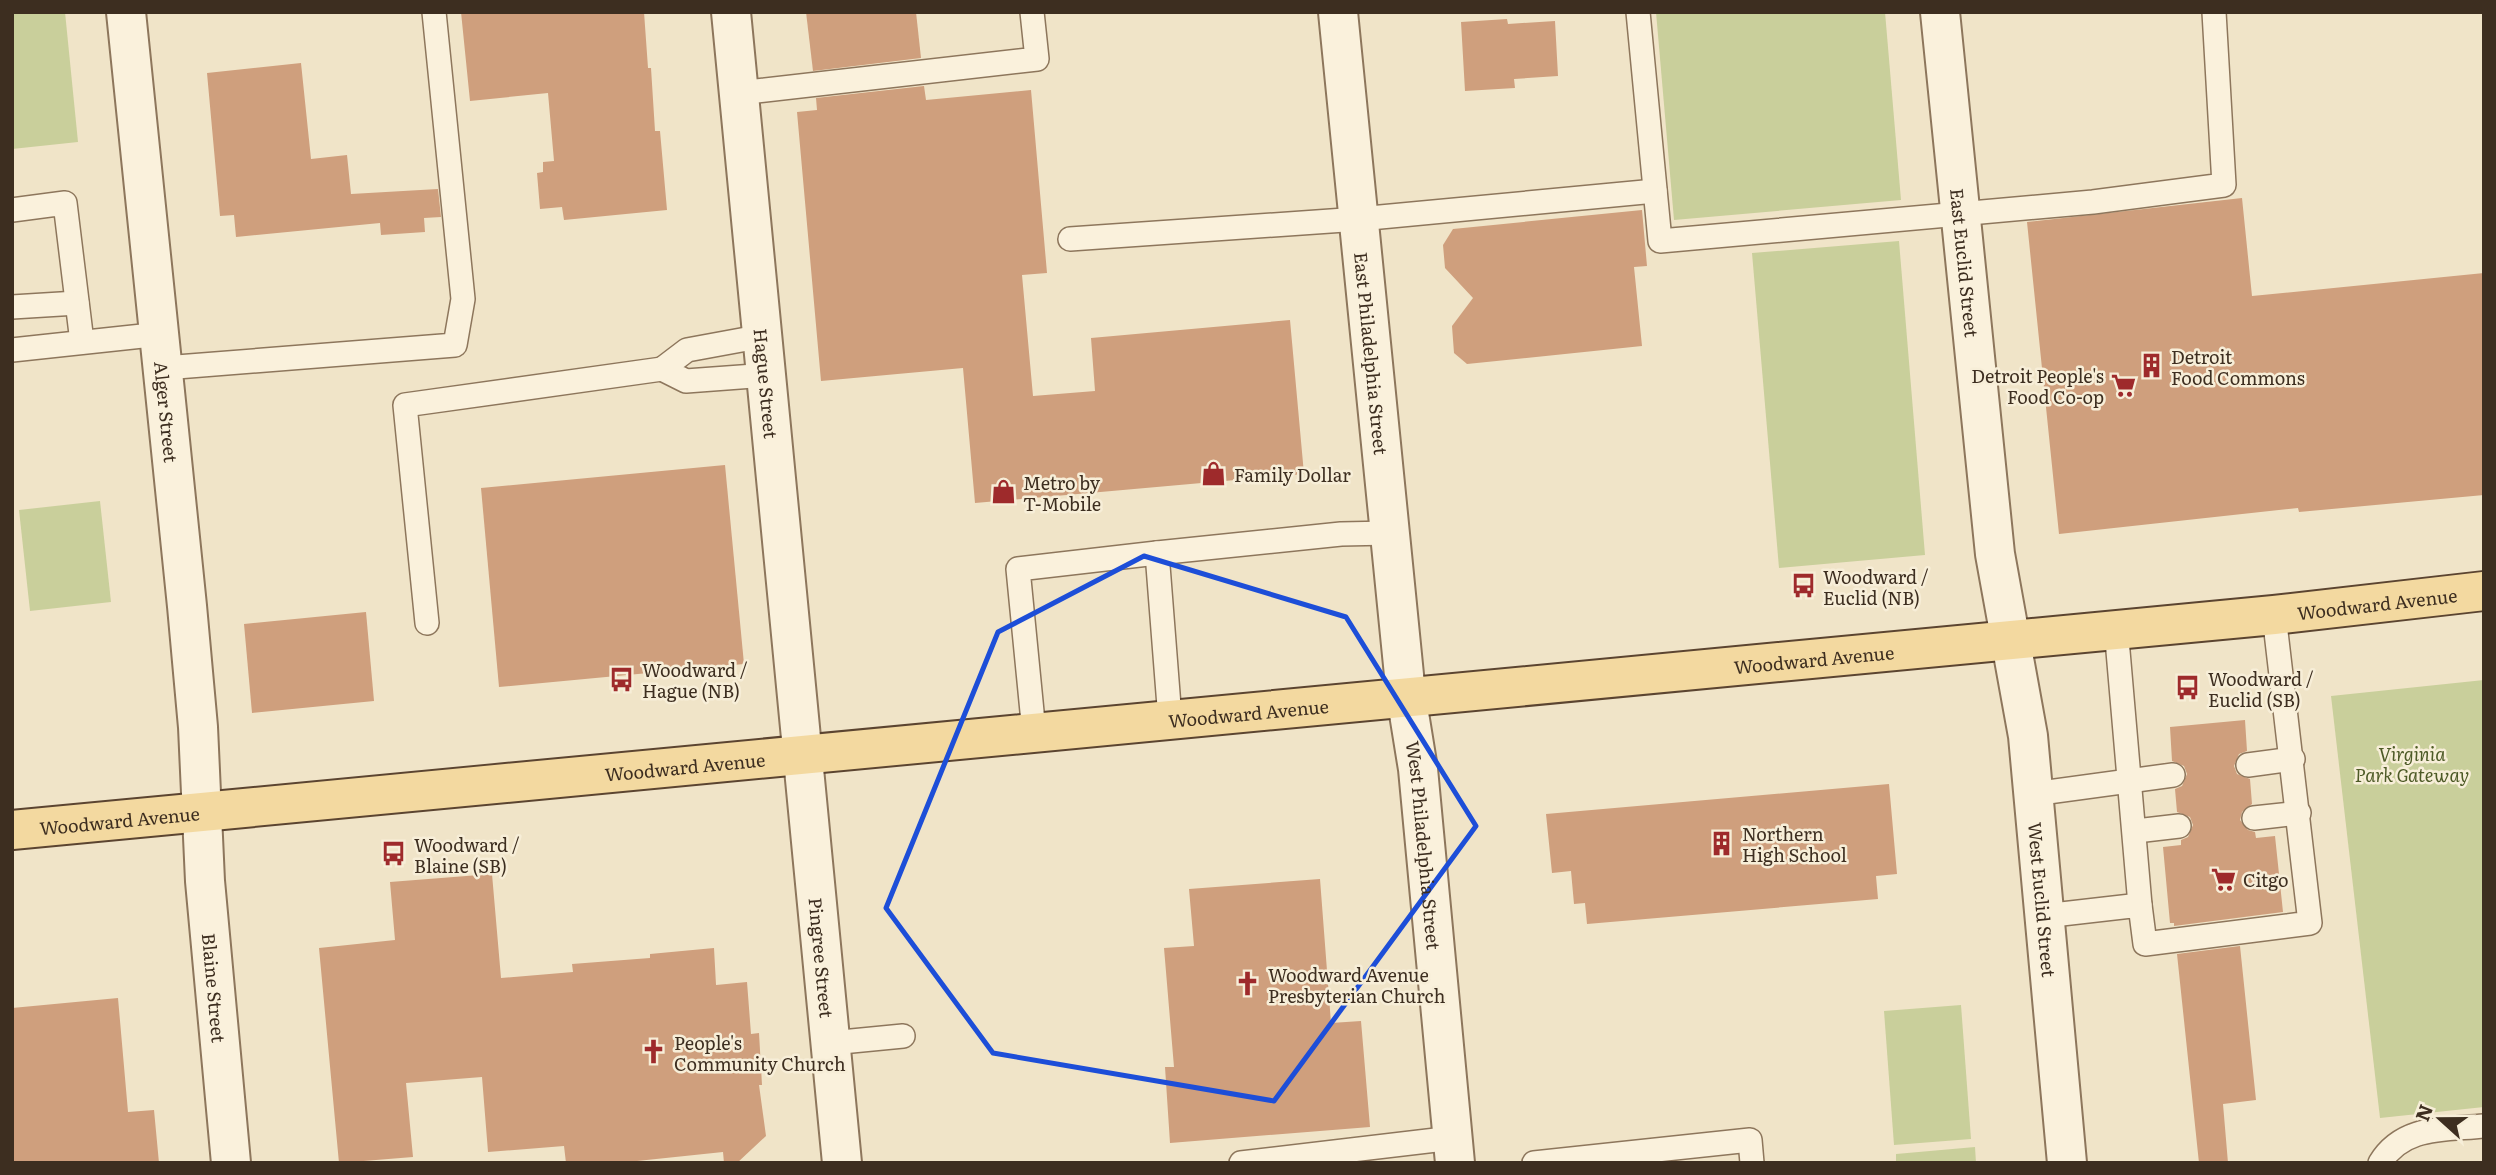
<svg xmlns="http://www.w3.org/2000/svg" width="2496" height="1175" font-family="Literata,serif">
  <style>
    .green { fill: #c9cf9b }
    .building { fill: #cf9f7d }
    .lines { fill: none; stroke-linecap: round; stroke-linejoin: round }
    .service-casing { stroke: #8d765c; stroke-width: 26 }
    .minor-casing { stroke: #8d765c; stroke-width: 42 }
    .primary-casing { stroke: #5b4430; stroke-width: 42 }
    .service { stroke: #faf1dc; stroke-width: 23 }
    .minor { stroke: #faf1dc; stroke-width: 38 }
    .primary { stroke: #f3d9a0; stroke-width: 38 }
    .marked { fill: none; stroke: #1d4ed8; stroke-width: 5; stroke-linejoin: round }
    .labels { text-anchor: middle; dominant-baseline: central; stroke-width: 5; stroke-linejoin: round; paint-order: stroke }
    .street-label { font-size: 18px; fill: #3d2e20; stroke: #f7eed8 }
    .poi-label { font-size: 18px; fill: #3d2e20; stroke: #f7eed8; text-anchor: start }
    .park-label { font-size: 18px; font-style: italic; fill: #4d5a26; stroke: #f7eed8 }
  </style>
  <rect width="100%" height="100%" fill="#f0e4c8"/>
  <g class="green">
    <polygon points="12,12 65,12 78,142 12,149"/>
    <polygon points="1656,12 1885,12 1901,200 1674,220"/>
    <polygon points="1899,241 1925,555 1779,568 1752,253"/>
    <polygon points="100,501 111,602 30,611 19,510"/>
    <polygon points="2484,680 2484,1107 2380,1118 2331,696"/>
    <polygon points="1961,1005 1971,1139 1894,1145 1884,1011"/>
    <polygon points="1975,1147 1976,1163 1896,1163 1896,1154"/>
  </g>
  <g class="building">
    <polygon points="461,12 644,12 648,68 651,68 655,131 660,131 667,210 564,220 562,207 540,209 537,173 543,172 543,162 554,161 548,93 470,101"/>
    <polygon points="806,12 916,12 921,58 813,71"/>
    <polygon points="1507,19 1508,24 1555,21 1558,76 1514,79 1515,88 1465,91 1461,22"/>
    <polygon points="301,63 311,159 347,155 351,194 438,189 441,217 424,218 425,232 381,235 380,223 236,237 234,215 220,216 207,73"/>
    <polygon points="924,86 926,100 1031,90 1047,273 1022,275 1033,396 1095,391 1091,338 1290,320 1304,474 975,503 963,368 821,381 797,112 817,110 816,98"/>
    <polygon points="2242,198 2252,296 2484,273 2484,495 2299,512 2298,508 2059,534 2027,222"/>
    <polygon points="1642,210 1647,266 1634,267 1642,346 1467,364 1454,353 1452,326 1473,298 1445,268 1443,245 1453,229"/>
    <polygon points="725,465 744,664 499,687 481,488"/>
    <polygon points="366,612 374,701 252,713 244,624"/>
    <polygon points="2245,720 2247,751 2239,754 2234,766 2237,774 2250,779 2252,804 2242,812 2240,820 2248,830 2255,832 2256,838 2275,836 2283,912 2174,926 2174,923 2170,923 2163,847 2181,845 2181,840 2188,837 2193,825 2190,817 2177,812 2175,789 2182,786 2187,774 2184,766 2172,761 2170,727"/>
    <polygon points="1889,784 1897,874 1876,876 1878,899 1587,924 1585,903 1574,904 1571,871 1552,873 1546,814"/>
    <polygon points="492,874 501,978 573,972 572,964 650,958 650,954 714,948 716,985 747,982 751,1034 759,1033 762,1085 759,1085 766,1136 737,1163 724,1163 723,1152 618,1163 566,1163 564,1146 488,1152 482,1077 406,1083 413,1157 339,1163 319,948 395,940 390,882"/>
    <polygon points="1320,879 1331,1023 1361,1021 1370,1127 1170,1143 1165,1067 1174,1067 1164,948 1194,946 1189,889"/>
    <polygon points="2240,946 2256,1100 2223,1104 2228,1163 2199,1163 2177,954"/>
    <polygon points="118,998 128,1112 154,1110 159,1163 12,1163 12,1008"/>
  </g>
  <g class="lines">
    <defs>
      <g id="service">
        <polyline points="1638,12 1660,241 2093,202 2224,185 2214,12"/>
        <polyline points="739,93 1037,59 1032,12"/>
        <polyline points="12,210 65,203 82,342"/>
        <polyline points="1070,239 1359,219 1655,191"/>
        <polyline points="12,307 77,303"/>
        <polyline points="763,336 687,350 662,369 686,381 767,375"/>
        <polyline points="12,350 161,334"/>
        <polyline points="164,368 455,345 463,299 434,12"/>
        <polyline points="427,623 405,405 662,369"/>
        <polyline points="2116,628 2140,905"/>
        <polyline points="1170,719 1157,553 1341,534 1390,533"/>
        <polyline points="1034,732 1018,569 1157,553"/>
        <polyline points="2248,765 2293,759"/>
        <polyline points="2033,794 2173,775"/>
        <polyline points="2254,818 2299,813"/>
        <polyline points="2136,831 2179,826"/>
        <polyline points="2044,916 2140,905 2145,944 2310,923 2274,615"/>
        <polyline points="831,1043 903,1036"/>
        <polyline points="1241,1163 1453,1138"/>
        <polyline points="1534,1163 1750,1140 1752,1163"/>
        <path d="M2380,1163C2403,1125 2445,1130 2484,1126"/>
      </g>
      <g id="minor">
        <path id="s1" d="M126,12L187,606L198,727L205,881L231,1163"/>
        <path id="s2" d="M731,12L842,1163"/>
        <path id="s3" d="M1338,12L1406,695L1418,769L1455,1163"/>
        <path id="s4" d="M1940,12L1995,554L2028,736L2067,1163"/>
      </g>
      <g id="primary">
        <path id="s5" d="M12,830L2274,615L2484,591"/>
      </g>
    </defs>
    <use href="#service" class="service-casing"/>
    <use href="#minor" class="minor-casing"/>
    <use href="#primary" class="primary-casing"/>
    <use href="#service" class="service"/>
    <use href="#minor" class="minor"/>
    <use href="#primary" class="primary"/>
  </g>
  <path class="marked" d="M1144,556L1346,617L1476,826L1274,1101L993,1053L886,908L998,632Z"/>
  <defs>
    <symbol id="building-bare" viewBox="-9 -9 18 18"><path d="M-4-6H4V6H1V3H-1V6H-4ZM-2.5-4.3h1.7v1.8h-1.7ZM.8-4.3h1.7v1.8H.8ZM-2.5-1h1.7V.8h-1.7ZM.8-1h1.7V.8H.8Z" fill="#9e2a2b" stroke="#f7eed8" stroke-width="2.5" paint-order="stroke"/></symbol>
    <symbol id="supermarket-bare" viewBox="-9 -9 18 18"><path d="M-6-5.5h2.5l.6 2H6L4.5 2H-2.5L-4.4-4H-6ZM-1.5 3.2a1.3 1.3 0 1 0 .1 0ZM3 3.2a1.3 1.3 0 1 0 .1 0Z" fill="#9e2a2b" stroke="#f7eed8" stroke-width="2.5" paint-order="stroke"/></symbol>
    <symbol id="shop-bare" viewBox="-9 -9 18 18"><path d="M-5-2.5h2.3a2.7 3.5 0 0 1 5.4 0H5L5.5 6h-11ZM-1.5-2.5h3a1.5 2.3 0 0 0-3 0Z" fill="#9e2a2b" stroke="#f7eed8" stroke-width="2.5" paint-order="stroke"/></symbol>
    <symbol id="bus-bare" viewBox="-9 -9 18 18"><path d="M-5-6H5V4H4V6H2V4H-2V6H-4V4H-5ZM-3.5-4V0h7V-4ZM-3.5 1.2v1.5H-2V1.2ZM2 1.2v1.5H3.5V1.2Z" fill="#9e2a2b" stroke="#f7eed8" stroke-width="2.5" paint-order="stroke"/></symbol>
    <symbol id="church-bare" viewBox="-9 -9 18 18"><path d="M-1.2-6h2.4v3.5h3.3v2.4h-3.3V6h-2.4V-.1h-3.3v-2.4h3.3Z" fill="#9e2a2b" stroke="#f7eed8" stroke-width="2.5" paint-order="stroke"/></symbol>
  </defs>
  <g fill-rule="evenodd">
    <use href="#building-bare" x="2134" y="348" width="35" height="35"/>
    <use href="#supermarket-bare" x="2106" y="368" width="35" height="35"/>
    <use href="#shop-bare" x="1196" y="456" width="35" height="35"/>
    <use href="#shop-bare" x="986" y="474" width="35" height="35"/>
    <use href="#bus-bare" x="1786" y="568" width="35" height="35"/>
    <use href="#bus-bare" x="604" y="662" width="35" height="35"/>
    <use href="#bus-bare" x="2170" y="670" width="35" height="35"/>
    <use href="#building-bare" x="1704" y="826" width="35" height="35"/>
    <use href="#bus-bare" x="376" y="836" width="35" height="35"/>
    <use href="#supermarket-bare" x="2206" y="862" width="35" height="35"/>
    <use href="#church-bare" x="1230" y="966" width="35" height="35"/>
    <use href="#church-bare" x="636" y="1034" width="35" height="35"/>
  </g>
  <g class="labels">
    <g class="street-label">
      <text stroke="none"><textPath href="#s4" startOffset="252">East Euclid Street</textPath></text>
      <text stroke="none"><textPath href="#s3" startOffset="343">East Philadelphia Street</textPath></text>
      <text stroke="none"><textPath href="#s2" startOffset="373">Hague Street</textPath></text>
      <text stroke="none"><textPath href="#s1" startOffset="402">Alger Street</textPath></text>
      <text stroke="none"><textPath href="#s5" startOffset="2376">Woodward Avenue</textPath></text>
      <text stroke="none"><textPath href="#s5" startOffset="1810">Woodward Avenue</textPath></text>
      <text stroke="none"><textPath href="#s5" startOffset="1242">Woodward Avenue</textPath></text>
      <text stroke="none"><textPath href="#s5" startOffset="676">Woodward Avenue</textPath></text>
      <text stroke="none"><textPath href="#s5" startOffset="108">Woodward Avenue</textPath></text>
      <text stroke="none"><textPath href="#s3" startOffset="838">West Philadelphia Street</textPath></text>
      <text stroke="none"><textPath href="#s4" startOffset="894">West Euclid Street</textPath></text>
      <text stroke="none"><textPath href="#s2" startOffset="950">Pingree Street</textPath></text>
      <text stroke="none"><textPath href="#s1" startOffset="980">Blaine Street</textPath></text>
    </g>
    <g class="poi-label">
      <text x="2171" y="356">Detroit<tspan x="2171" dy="21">Food Commons</tspan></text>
      <text x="2104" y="375" text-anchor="end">Detroit People's<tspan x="2104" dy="21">Food Co-op</tspan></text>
      <text x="1234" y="474">Family Dollar</text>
      <text x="1023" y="482">Metro by<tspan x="1023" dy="21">T-Mobile</tspan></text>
      <text x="1823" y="576">Woodward /<tspan x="1823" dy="21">Euclid (NB)</tspan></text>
      <text x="642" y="669">Woodward /<tspan x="642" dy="21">Hague (NB)</tspan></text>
      <text x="2208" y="678">Woodward /<tspan x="2208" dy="21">Euclid (SB)</tspan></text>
      <text x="1742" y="833">Northern<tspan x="1742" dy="21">High School</tspan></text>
      <text x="414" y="844">Woodward /<tspan x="414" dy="21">Blaine (SB)</tspan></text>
      <text x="2243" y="879">Citgo</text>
      <text x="1268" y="974">Woodward Avenue<tspan x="1268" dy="21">Presbyterian Church</tspan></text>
      <text x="674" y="1042">People's<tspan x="674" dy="21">Community Church</tspan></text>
    </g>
    <g class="park-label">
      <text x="2412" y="753">Virginia<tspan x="2412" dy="21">Park Gateway</tspan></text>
    </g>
  </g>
  <rect width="2496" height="1175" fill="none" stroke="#3d2e20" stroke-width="28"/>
  <g transform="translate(2440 1119) rotate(291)" stroke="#f7eed8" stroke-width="5" paint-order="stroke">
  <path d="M0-5L12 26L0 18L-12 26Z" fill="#3d2e20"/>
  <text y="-10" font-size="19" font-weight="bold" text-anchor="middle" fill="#3d2e20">N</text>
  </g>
</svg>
